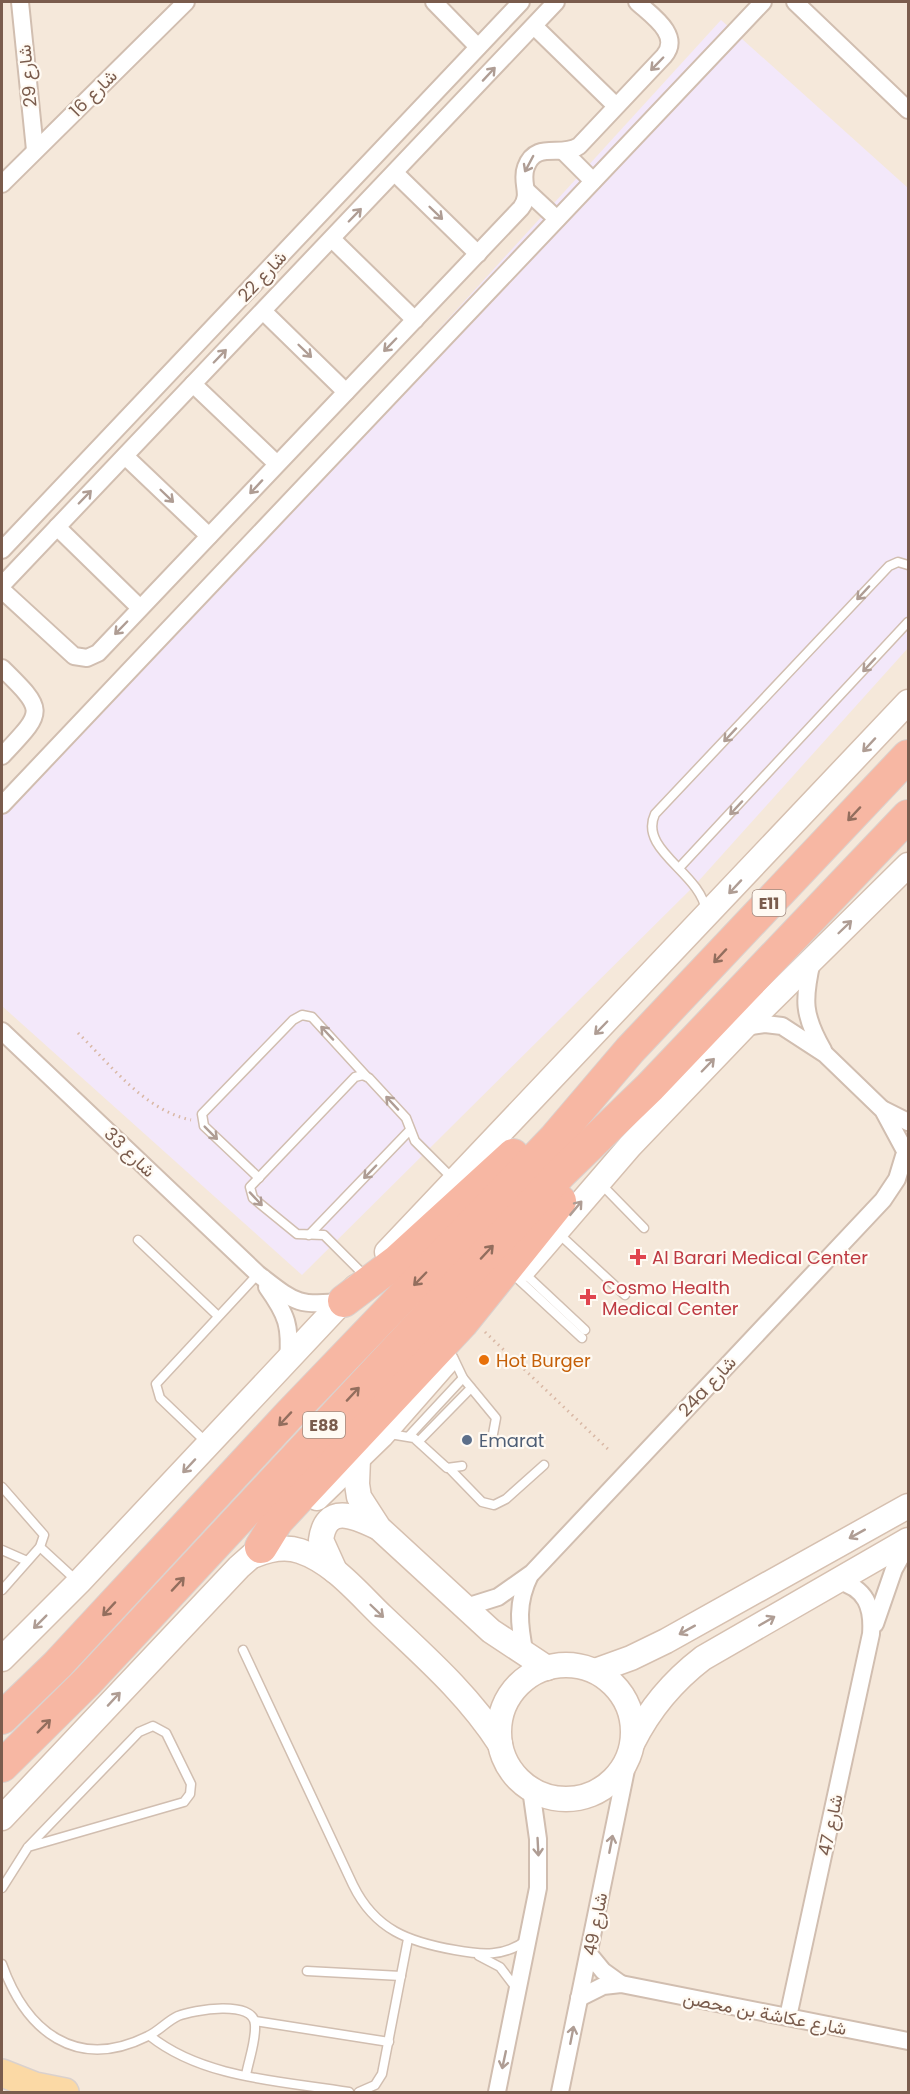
<svg xmlns="http://www.w3.org/2000/svg" width="910" height="2094" font-family="Poppins,Vazirmatn,sans-serif">
  <style>
    .residential { fill: #f5e8da }
    .education { fill: #f3e8fa }
    .lines { fill: none; stroke-linecap: round; stroke-linejoin: round }
    .lane-casing { stroke: #d1beb0; stroke-width: 11 }
    .street-casing { stroke: #d1beb0; stroke-width: 20 }
    .secondary-casing { stroke: #d6c0b0; stroke-width: 27 }
    .primary-casing { stroke: #dad1cd; stroke-width: 30 }
    .highway-casing { stroke: #dad1cd; stroke-width: 34 }
    .path { stroke: #d9b8a5; stroke-width: 3; stroke-dasharray: 1.5 4.5; stroke-linecap: butt }
    .lane { stroke: #fff; stroke-width: 8 }
    .street { stroke: #fff; stroke-width: 16 }
    .secondary { stroke: #fff; stroke-width: 24 }
    .primary { stroke: #fbd9a5; stroke-width: 27 }
    .highway { stroke: #f7b7a3; stroke-width: 32 }
    .oneway { stroke: #af9d94 }
    .oneway2 { stroke: #936e5e }
    .health-dot { fill: #e0444e; stroke: #fffaf3; stroke-width: 2 }
    .food-dot { fill: #e8710a; stroke: #fffaf3; stroke-width: 2 }
    .service-dot { fill: #5c6f8a; stroke: #fffaf3; stroke-width: 2 }
    .labels { text-anchor: middle; dominant-baseline: central; stroke-width: 4.5; stroke-linejoin: round; paint-order: stroke }
    .shield { fill: #fffaf3; stroke: #a28b7f; stroke-width: 1.5 }
    .shield-label { font-size: 16px; font-weight: bold; fill: #7a5c4d }
    .street-label { font-size: 18px; fill: #7a5c4d; stroke: #fffaf3 }
    .health-label { font-size: 18px; fill: #be3a42; stroke: #fffaf3; text-anchor: start }
    .food-label { font-size: 18px; fill: #c56008; stroke: #fffaf3; text-anchor: start }
    .service-label { font-size: 18px; fill: #4e5e75; stroke: #fffaf3; text-anchor: start }
  </style>
  <rect width="100%" height="100%" fill="#fdf6ec"/>
  <rect class="residential" x="2" y="2" width="906" height="2090"/>
  <polygon class="education" points="721,20 908,188 908,648 695,885 302,1275 2,1006 2,808"/>
  <g class="lines">
    <defs>
      <g id="lane">
        <polyline points="679,868 908,622"/>
        <path d="M706,911C701,873 638,850 655,814L889,566L898,562L908,565"/>
        <polyline points="259,1178 204,1126 202,1114 293,1020 302,1015 312,1017 366,1076"/>
        <polyline points="601,1184 644,1228"/>
        <polyline points="559,1234 625,1295"/>
        <polyline points="309,1235 410,1130"/>
        <polyline points="138,1240 218,1316"/>
        <polyline points="523,1272 585,1330"/>
        <polyline points="365,1276 324,1235 297,1234 253,1198 250,1187 355,1077 363,1075 369,1078 406,1118 415,1141 454,1180"/>
        <polyline points="517,1278 582,1338"/>
        <polyline points="453,1357 463,1378 496,1418 493,1434"/>
        <polyline points="390,1434 414,1438 447,1468 462,1466"/>
        <polyline points="409,1436 463,1378"/>
        <polyline points="419,1441 471,1388"/>
        <polyline points="206,1442 160,1398 156,1384 258,1274"/>
        <polyline points="450,1469 482,1502 494,1505 506,1499 544,1465"/>
        <polyline points="2,1487 44,1535 40,1547 2,1590"/>
        <polyline points="40,1547 77,1581"/>
        <polyline points="2,1550 27,1561"/>
        <path d="M243,1650L353,1885C375,1930 409,1942 455,1950C482,1955 504,1957 527,1940"/>
        <polyline points="2,1888 28,1847 139,1732 153,1726 166,1733 191,1784 190,1794 184,1802 28,1847"/>
        <polyline points="479,1956 500,1967 516,1988"/>
        <path d="M2,1964C26,2031 76,2072 148,2036C159,2031 167,2021 178,2016C193,2010 255,1999 255,2025C256,2041 249,2059 246,2075"/>
        <polyline points="307,1971 401,1976"/>
        <polyline points="255,2021 389,2042"/>
        <path d="M150,2036C204,2079 283,2081 349,2092"/>
        <polyline points="359,2092 375,2085 382,2074 408,1939"/>
      </g>
      <g id="street">
        <polyline points="20,2 35,150"/>
        <polyline points="434,2 478,47"/>
        <polyline points="795,2 908,110"/>
        <polyline points="534,26 616,106"/>
        <polyline points="563,151 593,181"/>
        <polyline points="395,173 478,254"/>
        <polyline points="2,184 186,2"/>
        <polyline points="527,191 557,219"/>
        <polyline points="332,239 415,320"/>
        <polyline points="263,311 346,392"/>
        <polyline points="193,384 277,464"/>
        <polyline points="125,456 209,536"/>
        <polyline points="57,527 140,608"/>
        <polyline points="2,550 521,2"/>
        <polyline points="2,585 556,2"/>
        <path d="M2,590L74,656L87,658L98,653L521,208C532,194 520,182 526,167C536,140 561,158 579,146L664,56C682,35 651,15 637,2"/>
        <path d="M2,668C47,712 44,711 2,756"/>
        <polyline points="2,805 763,2"/>
        <path d="M812,961C803,1000 803,1015 823,1050"/>
        <polyline points="744,1027 765,1024 782,1026 825,1054 883,1110 904,1149"/>
        <path d="M2,1031L258,1274C293,1301 298,1308 344,1301"/>
        <polyline points="884,1110 908,1122"/>
        <path d="M267,1287C287,1315 291,1326 288,1361"/>
        <polyline points="463,1608 498,1597 532,1573 883,1200 897,1179 904,1156"/>
        <polyline points="875,1624 894,1569 908,1544"/>
        <path d="M525,1655C519,1625 516,1603 530,1575"/>
        <polyline points="589,1954 603,1971 621,1984"/>
        <polyline points="579,1998 603,1986 621,1984 908,2041"/>
        <path d="M788,2017L871,1634C873,1607 866,1588 838,1581"/>
        <polyline points="497,2092 538,1888 538,1839 531,1789"/>
        <polyline points="560,2092 629,1755"/>
      </g>
      <g id="secondary">
        <polyline points="387,1252 908,702"/>
        <polyline points="524,1269 630,1146 744,1027 908,865"/>
        <polyline points="358,1458 357,1484 359,1497 379,1528 491,1631 547,1668"/>
        <polyline points="317,1498 381,1436 446,1362"/>
        <path d="M255,1555C270,1549 285,1546 300,1551C333,1562 358,1593 382,1616C424,1656 468,1694 500,1744"/>
        <path d="M335,1571L321,1540C326,1503 354,1516 377,1527"/>
        <polyline points="2,1659 79,1582 356,1287"/>
        <circle cx="566" cy="1732" r="67"/>
        <polyline points="595,1671 631,1658 666,1641 908,1506"/>
        <path d="M633,1742C650,1708 673,1681 703,1658L908,1540"/>
        <polyline points="2,1818 239,1567 273,1537"/>
      </g>
      <polyline id="primary" points="2,2073 35,2086 65,2092"/>
      <g id="highway">
        <polyline points="344,1301 397,1261 513,1155"/>
        <polyline points="261,1547 277,1521 462,1323 560,1201"/>
        <polyline points="2,1718 57,1665 289,1415 555,1138 630,1050 908,756"/>
        <polyline points="2,1766 87,1682 561,1173 650,1087 908,816"/>
      </g>
    </defs>
    <use href="#lane" class="lane-casing"/>
    <use href="#street" class="street-casing"/>
    <use href="#secondary" class="secondary-casing"/>
    <use href="#primary" class="primary-casing"/>
    <use href="#highway" class="highway-casing"/>
    <g class="path">
      <path d="M78,1033C111,1065 144,1110 191,1120"/>
      <polyline points="485,1332 611,1452"/>
    </g>
    <use href="#lane" class="lane"/>
    <use href="#street" class="street"/>
    <use href="#secondary" class="secondary"/>
    <use href="#primary" class="primary"/>
    <use href="#highway" class="highway"/>
  </g>
  <defs><path id="oneway-shaft" d="M-6 0H5M1.5-3L5.5 0L1.5 3" fill="none" stroke-width="1.6" stroke-linecap="round" stroke-linejoin="round" transform="scale(1.5)"/></defs>
  <g class="oneway">
    <use href="#oneway-shaft" transform="translate(657 64) rotate(134)"/>
    <use href="#oneway-shaft" transform="translate(489 74) rotate(-47)"/>
    <use href="#oneway-shaft" transform="translate(529 164) rotate(118)"/>
    <use href="#oneway-shaft" transform="translate(436 213) rotate(44)"/>
    <use href="#oneway-shaft" transform="translate(355 215) rotate(-46)"/>
    <use href="#oneway-shaft" transform="translate(390 345) rotate(134)"/>
    <use href="#oneway-shaft" transform="translate(305 351) rotate(44)"/>
    <use href="#oneway-shaft" transform="translate(220 356) rotate(-46)"/>
    <use href="#oneway-shaft" transform="translate(256 487) rotate(133)"/>
    <use href="#oneway-shaft" transform="translate(167 496) rotate(44)"/>
    <use href="#oneway-shaft" transform="translate(85 497) rotate(-46)"/>
    <use href="#oneway-shaft" transform="translate(863 593) rotate(133)"/>
    <use href="#oneway-shaft" transform="translate(121 628) rotate(134)"/>
    <use href="#oneway-shaft" transform="translate(869 665) rotate(133)"/>
    <use href="#oneway-shaft" transform="translate(730 735) rotate(133)"/>
    <use href="#oneway-shaft" transform="translate(869 745) rotate(133)"/>
    <use href="#oneway-shaft" transform="translate(736 808) rotate(133)"/>
    <use href="#oneway-shaft" transform="translate(735 887) rotate(133)"/>
    <use href="#oneway-shaft" transform="translate(845 927) rotate(-44)"/>
    <use href="#oneway-shaft" transform="translate(601 1028) rotate(134)"/>
    <use href="#oneway-shaft" transform="translate(327 1033) rotate(-133)"/>
    <use href="#oneway-shaft" transform="translate(708 1065) rotate(-46)"/>
    <use href="#oneway-shaft" transform="translate(392 1103) rotate(-133)"/>
    <use href="#oneway-shaft" transform="translate(211 1133) rotate(45)"/>
    <use href="#oneway-shaft" transform="translate(370 1172) rotate(134)"/>
    <use href="#oneway-shaft" transform="translate(256 1199) rotate(47)"/>
    <use href="#oneway-shaft" transform="translate(576 1208) rotate(-50)"/>
    <use href="#oneway-shaft" transform="translate(189 1466) rotate(133)"/>
    <use href="#oneway-shaft" transform="translate(857 1534) rotate(151)"/>
    <use href="#oneway-shaft" transform="translate(377 1611) rotate(44)"/>
    <use href="#oneway-shaft" transform="translate(767 1621) rotate(-30)"/>
    <use href="#oneway-shaft" transform="translate(40 1622) rotate(135)"/>
    <use href="#oneway-shaft" transform="translate(687 1630) rotate(151)"/>
    <use href="#oneway-shaft" transform="translate(114 1699) rotate(-47)"/>
    <use href="#oneway-shaft" transform="translate(611 1844) rotate(-79)"/>
    <use href="#oneway-shaft" transform="translate(538 1847) rotate(87)"/>
    <use href="#oneway-shaft" transform="translate(572 2035) rotate(-79)"/>
    <use href="#oneway-shaft" transform="translate(504 2060) rotate(102)"/>
  </g>
  <g class="oneway2">
    <use href="#oneway-shaft" transform="translate(854 814) rotate(133)"/>
    <use href="#oneway-shaft" transform="translate(720 956) rotate(133)"/>
    <use href="#oneway-shaft" transform="translate(487 1252) rotate(-47)"/>
    <use href="#oneway-shaft" transform="translate(420 1279) rotate(134)"/>
    <use href="#oneway-shaft" transform="translate(353 1394) rotate(-47)"/>
    <use href="#oneway-shaft" transform="translate(285 1419) rotate(133)"/>
    <use href="#oneway-shaft" transform="translate(178 1584) rotate(-47)"/>
    <use href="#oneway-shaft" transform="translate(109 1609) rotate(133)"/>
    <use href="#oneway-shaft" transform="translate(44 1726) rotate(-45)"/>
  </g>
  <g class="health-dot">
    <path d="M635 1248h6v6h6v6h-6v6h-6v-6h-6v-6h6z"/>
    <path d="M585 1288h6v6h6v6h-6v6h-6v-6h-6v-6h6z"/>
  </g>
  <circle class="food-dot" cx="484" cy="1360" r="6"/>
  <circle class="service-dot" cx="467" cy="1440" r="6"/>
  <g class="labels">
    <g class="shield">
      <rect x="752.5" y="890" width="33" height="26" rx="4.5"/>
      <rect x="303" y="1412" width="42" height="26" rx="4.5"/>
    </g>
    <g class="shield-label">
      <text x="769" y="903">E11</text>
      <text x="324" y="1425">E88</text>
    </g>
    <g class="street-label">
      <text transform="translate(27 76) rotate(-96)">شارع 29</text>
      <text transform="translate(93 93) rotate(-45)">شارع 16</text>
      <text transform="translate(262 276) rotate(-47)">شارع 22</text>
      <text transform="translate(130 1152) rotate(44)">شارع 33</text>
      <text transform="translate(707 1386) rotate(-47)">24a شارع</text>
      <text transform="translate(830 1825) rotate(-78)">شارع 47</text>
      <text transform="translate(595 1924) rotate(-79)">شارع 49</text>
      <text transform="translate(765 2013) rotate(11)">شارع عكاشة بن محصن</text>
    </g>
    <g class="health-label">
      <text x="652" y="1257">Al Barari Medical Center</text>
      <text x="602" y="1287">Cosmo Health<tspan x="602" dy="21">Medical Center</tspan></text>
    </g>
    <g class="food-label">
      <text x="496" y="1360">Hot Burger</text>
    </g>
    <g class="service-label">
      <text x="479" y="1440">Emarat</text>
    </g>
  </g>
  <rect width="910" height="2094" fill="none" stroke="#7a5c4d" stroke-width="6"/>
</svg>
